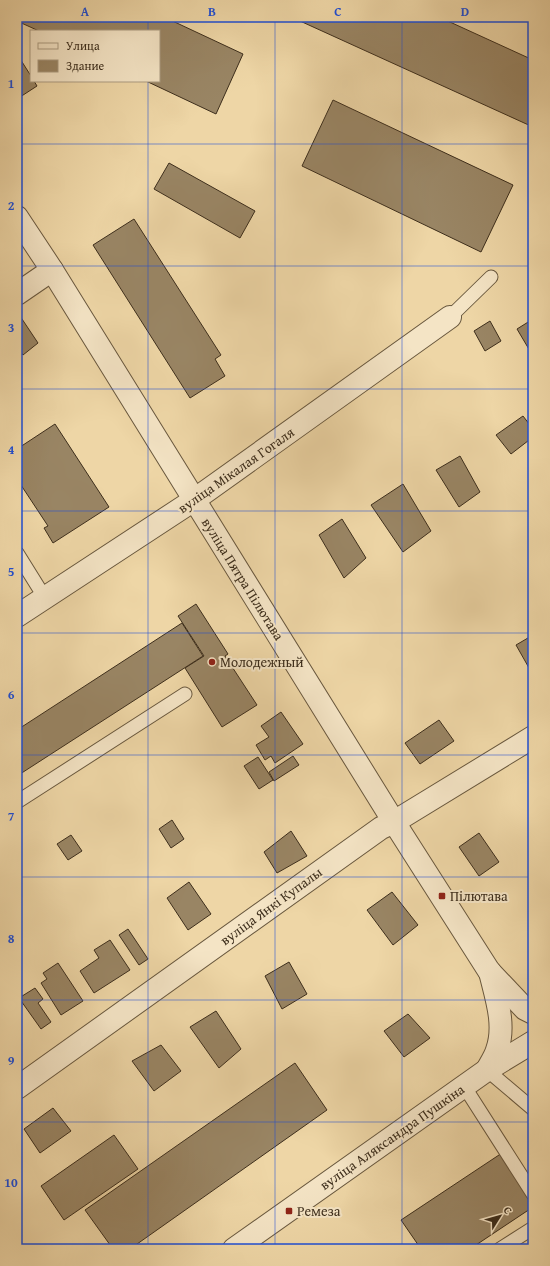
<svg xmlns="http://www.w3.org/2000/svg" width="550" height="1266" font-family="'Gentium Book Plus',serif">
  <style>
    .building { fill: #998564; stroke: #3d2e1c }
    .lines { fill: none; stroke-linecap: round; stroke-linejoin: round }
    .service-casing { stroke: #69583e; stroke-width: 15 }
    .minor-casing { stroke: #69583e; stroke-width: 24 }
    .service { stroke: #f4e4c5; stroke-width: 13 }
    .minor { stroke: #f4e4c5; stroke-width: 22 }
    .grid { fill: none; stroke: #1d4ed8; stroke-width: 1; stroke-opacity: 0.55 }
    .poi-dot { fill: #8f2418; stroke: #f4e4c5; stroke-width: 1.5 }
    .labels { text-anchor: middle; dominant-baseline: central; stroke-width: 4; stroke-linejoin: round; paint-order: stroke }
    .street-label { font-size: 14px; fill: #3d2e1c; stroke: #f4e4c5 }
    .poi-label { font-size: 14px; fill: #3d2e1c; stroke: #f4e4c5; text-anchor: start }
    .neatline { fill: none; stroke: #1d4ed8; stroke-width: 1.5 }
    .grid-label { font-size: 13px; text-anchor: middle; font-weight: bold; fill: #1d4ed8 }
  </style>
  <rect width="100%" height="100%" fill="#eed6a6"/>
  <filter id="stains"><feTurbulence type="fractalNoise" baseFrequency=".005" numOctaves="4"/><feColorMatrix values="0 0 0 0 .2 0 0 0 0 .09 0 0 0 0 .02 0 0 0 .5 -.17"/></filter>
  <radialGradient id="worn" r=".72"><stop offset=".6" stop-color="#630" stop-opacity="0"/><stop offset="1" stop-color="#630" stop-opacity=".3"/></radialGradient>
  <g class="building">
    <polygon points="17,17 164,17 243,54 216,114 146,81 159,81 159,31 39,31 17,21"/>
    <polygon points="302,17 439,17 533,60 533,127 300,21"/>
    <polygon points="17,54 31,76 31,81 34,81 37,86 17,99"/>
    <polygon points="333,100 513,185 481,252 302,166"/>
    <polygon points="169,163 255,211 240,238 154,189"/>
    <polygon points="134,219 221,355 215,359 225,376 190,398 93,245"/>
    <polygon points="20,316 38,343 23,355 17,347 17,318"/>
    <polygon points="533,319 533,356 517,329"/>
    <polygon points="490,321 501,341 485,351 474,331"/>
    <polygon points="523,416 533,429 533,437 511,454 496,435"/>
    <polygon points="55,424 109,507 53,543 44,528 48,526 17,479 17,449"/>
    <polygon points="460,456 480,492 459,507 436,470"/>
    <polygon points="403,484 431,531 403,552 371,505"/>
    <polygon points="342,519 366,558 344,578 319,535"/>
    <polygon points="196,604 228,654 225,656 257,705 222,727 185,668 204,656 178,616"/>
    <polygon points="182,623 203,656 17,776 17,730"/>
    <polygon points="533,635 533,675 516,645"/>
    <polygon points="281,712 303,744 275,763 271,756 265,760 256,745 269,737 261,726"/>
    <polygon points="439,720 454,741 420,764 405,743"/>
    <polygon points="293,756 299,765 274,781 269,772"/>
    <polygon points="258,757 273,780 259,789 244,766"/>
    <polygon points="172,820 184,839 171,848 159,829"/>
    <polygon points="291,831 307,856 277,873 264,852"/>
    <polygon points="479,833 499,862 479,876 459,847"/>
    <polygon points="71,835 82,851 68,860 57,844"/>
    <polygon points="189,882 211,914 188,930 167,898"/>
    <polygon points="392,892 418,925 393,945 367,910"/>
    <polygon points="128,929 148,959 139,965 119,935"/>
    <polygon points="110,940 130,970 94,993 80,971 99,958 94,950"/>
    <polygon points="289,962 307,994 282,1009 265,976"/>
    <polygon points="58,963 83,1001 61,1015 41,983 47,979 43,973"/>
    <polygon points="35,988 43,999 38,1003 51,1022 41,1029 19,998"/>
    <polygon points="216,1011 241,1049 219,1068 190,1027"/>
    <polygon points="408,1014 430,1038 404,1057 384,1031"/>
    <polygon points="161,1045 181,1071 154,1091 132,1061"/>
    <polygon points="295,1063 327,1110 130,1249 113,1249 85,1210"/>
    <polygon points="53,1108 71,1131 40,1153 24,1129"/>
    <polygon points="114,1135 138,1169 64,1220 41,1186"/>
    <polygon points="502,1153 533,1199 533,1207 470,1249 421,1249 401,1220"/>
  </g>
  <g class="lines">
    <defs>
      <g id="service">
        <polyline points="450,317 491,277"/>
        <polyline points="17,553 45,598"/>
        <polyline points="17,802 185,694"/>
        <polyline points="487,1070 533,1109"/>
        <polyline points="464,1086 533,1194"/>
        <polyline points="500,1249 533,1228"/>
      </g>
      <g id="minor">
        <polyline points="17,217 52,270 394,822 489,971 525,1009 533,1013"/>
        <polyline points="17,294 52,270"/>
        <polyline points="17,616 194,500 450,317"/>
        <path d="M487,1070C490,1064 495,1057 497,1050C506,1025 496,997 490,972"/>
        <polyline points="17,1088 381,828 394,822 533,737"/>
        <polyline points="234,1249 487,1070 533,1042"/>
      </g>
    </defs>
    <use href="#service" class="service-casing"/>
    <use href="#minor" class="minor-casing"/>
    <use href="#service" class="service"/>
    <use href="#minor" class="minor"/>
  </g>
  <path class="grid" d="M148,17V31M275,17V1249M402,17V1249M148,81V1249M17,144H533M17,266H533M17,389H533M17,511H533M17,633H533M17,755H533M17,877H533M17,1000H533M17,1122H533"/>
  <g class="poi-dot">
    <circle cx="212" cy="662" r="4"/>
    <rect x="438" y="892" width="8" height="8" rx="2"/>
    <rect x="285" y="1207" width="8" height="8" rx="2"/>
  </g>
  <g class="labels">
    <g class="street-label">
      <text transform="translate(236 470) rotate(-35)">вуліца Мікалая Гогаля</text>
      <text transform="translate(243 579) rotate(58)">вуліца Пятра Пілютава</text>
      <text transform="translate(271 906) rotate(-36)">вуліца Янкі Купалы</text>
      <text transform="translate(392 1137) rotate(-35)">вуліца Аляксандра Пушкіна</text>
    </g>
    <g class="poi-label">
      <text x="220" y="662">Молодежный</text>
      <text x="450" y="896">Пілютава</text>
      <text x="297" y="1211">Ремеза</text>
    </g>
  </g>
  <rect width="550" height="1266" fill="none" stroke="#eed6a6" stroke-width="44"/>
  <rect x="30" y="30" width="130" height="52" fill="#f4e4c5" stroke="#ab9b81"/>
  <rect x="38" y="43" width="20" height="6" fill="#f4e4c5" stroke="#ab9b81"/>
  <text x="66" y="50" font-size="12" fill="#3d2e1c">Улица</text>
  <rect x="38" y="60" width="20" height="12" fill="#998564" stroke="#ab9b81"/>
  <text x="66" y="70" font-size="12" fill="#3d2e1c">Здание</text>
  <g transform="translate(500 1216) rotate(53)" stroke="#f4e4c5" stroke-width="3" paint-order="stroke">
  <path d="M0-3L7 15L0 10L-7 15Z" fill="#3d2e1c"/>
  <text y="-6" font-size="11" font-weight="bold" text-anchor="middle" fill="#3d2e1c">С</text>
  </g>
  <rect x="22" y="22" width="506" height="1222" class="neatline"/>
  <g class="grid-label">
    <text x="85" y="16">A</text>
    <text x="212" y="16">B</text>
    <text x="338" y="16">C</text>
    <text x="465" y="16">D</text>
    <text x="11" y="88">1</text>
    <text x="11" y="210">2</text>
    <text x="11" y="332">3</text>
    <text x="11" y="454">4</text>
    <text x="11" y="576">5</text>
    <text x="11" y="699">6</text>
    <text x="11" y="821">7</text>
    <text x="11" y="943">8</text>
    <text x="11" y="1065">9</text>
    <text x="11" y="1187">10</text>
  </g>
  <rect width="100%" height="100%" filter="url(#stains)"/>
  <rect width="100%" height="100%" fill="url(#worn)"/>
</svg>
